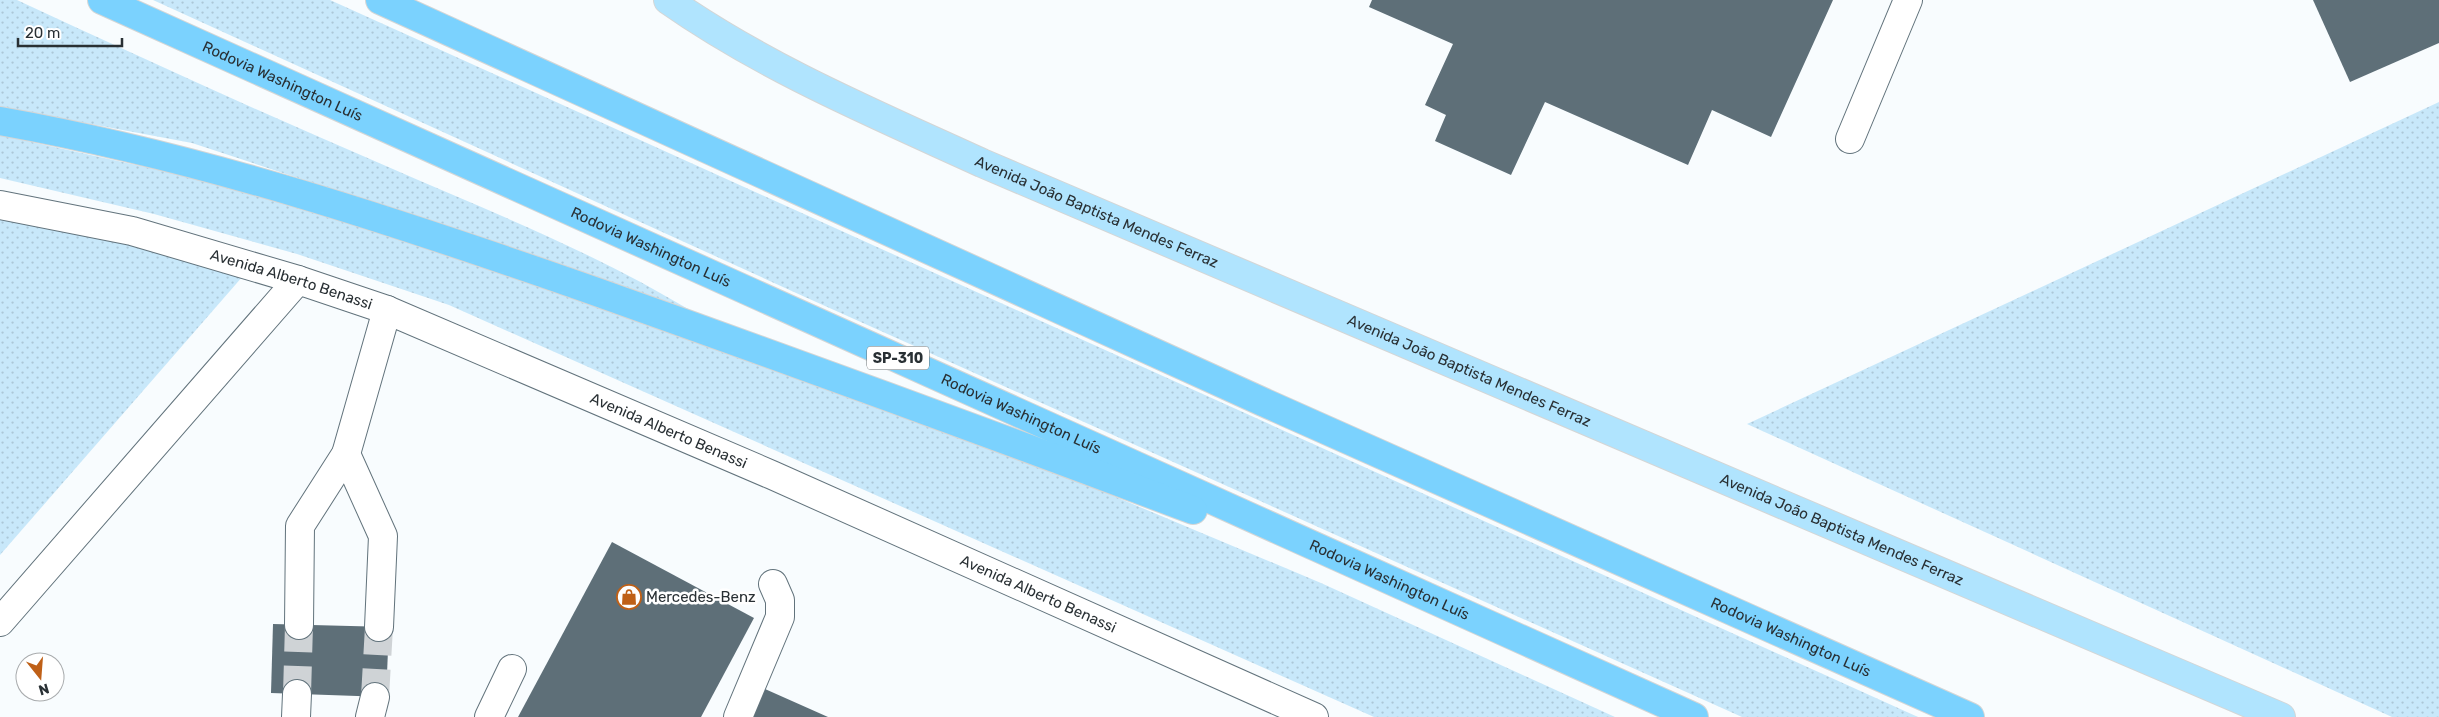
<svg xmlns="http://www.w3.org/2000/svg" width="2439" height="717" font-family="Rubik,sans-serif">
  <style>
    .grass { fill: url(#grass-dots) }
    .building { fill: #5e6f78 }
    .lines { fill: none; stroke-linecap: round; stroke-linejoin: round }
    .minor-tunnel { stroke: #cfd3d6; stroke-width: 28; stroke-dasharray: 28 14; stroke-linecap: butt }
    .minor-casing { stroke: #62737c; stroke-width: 30 }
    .major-casing { stroke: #d4d6d6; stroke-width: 30 }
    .highway-casing { stroke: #d4d6d6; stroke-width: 30 }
    .minor { stroke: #fff; stroke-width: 28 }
    .major { stroke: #b0e4fe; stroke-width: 28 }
    .highway { stroke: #7bd2fe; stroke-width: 28 }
    .labels { text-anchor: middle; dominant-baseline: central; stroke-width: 5; stroke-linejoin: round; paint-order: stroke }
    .shield { fill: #fff; stroke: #696e71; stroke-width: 1 }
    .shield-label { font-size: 14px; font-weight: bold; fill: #293034 }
    .street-label { font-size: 15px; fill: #293034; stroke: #fff }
    .poi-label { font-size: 15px; fill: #293034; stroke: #fff; text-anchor: start }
  </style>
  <defs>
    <pattern id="grass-dots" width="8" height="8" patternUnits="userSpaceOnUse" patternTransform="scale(1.25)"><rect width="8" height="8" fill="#c8e8fa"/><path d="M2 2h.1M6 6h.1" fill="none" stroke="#acc7d7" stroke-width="1.8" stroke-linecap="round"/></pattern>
  </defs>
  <rect width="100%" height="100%" fill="#f8fcfe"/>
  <g class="grass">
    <path d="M0,0H17C140,57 262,113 386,166C491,212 599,254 696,314L565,266L192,143L0,107Z"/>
    <polygon points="153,0 330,0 1918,717 1742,717 805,297"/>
    <polygon points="2439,102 2439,717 2392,717 1747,424"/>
    <polygon points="0,135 177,174 397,234 686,333 1085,484 1321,583 1615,717 1374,717 449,305 297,254 154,214 0,178"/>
    <polygon points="0,213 93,231 243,276 0,555"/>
  </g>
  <g class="building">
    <polygon points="1372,0 1833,0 1771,137 1712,110 1688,165 1545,102 1511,175 1435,141 1446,115 1425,105 1453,44 1369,7"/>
    <polygon points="2313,0 2439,0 2439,43 2350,82"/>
    <polygon points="612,542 754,618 701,717 518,717"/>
    <polygon points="273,624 389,627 386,697 271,693"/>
    <polygon points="765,689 828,717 752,717"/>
  </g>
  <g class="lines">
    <g class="minor-tunnel">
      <polyline points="297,694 299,625"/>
      <polyline points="375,697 379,627"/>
    </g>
    <defs>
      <g id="minor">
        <polyline points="1850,139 1908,0"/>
        <path id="s1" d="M0,205L132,231L298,280L387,310L772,475L1314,717"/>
        <polyline points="346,454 383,536 379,627"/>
        <polyline points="0,622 298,280"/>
        <polyline points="299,625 300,526 346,454 387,310"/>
        <polyline points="296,717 297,694"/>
        <polyline points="370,717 375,697"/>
        <polyline points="489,717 512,669"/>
        <polyline points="738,717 780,617 780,600 773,584"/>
      </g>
      <g id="major">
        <path id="s2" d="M668,0C765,68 875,114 982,163L2281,717"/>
      </g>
      <g id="highway">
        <path id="s3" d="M102,0L1694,717"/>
        <path id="s4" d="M380,0L1263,402L1970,717"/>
        <path d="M0,121C203,157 400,223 594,291C794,362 994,435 1193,510"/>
      </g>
    </defs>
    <use href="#minor" class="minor-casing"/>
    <use href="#major" class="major-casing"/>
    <use href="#highway" class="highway-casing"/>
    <use href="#minor" class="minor"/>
    <use href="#major" class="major"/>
    <use href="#highway" class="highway"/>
  </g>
  <defs>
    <symbol id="shop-ring" viewBox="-11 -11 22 22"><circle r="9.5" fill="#fff" stroke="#bf6017" stroke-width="1.5"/><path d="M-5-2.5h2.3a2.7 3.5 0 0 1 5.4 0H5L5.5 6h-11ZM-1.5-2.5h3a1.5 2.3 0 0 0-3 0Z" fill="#bf6017"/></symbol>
  </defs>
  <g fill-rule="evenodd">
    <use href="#shop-ring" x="615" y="583" width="28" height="28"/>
  </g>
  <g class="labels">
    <rect class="shield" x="867" y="346.5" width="62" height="23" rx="4"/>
    <g class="shield-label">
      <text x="898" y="358">SP-310</text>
    </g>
    <g class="street-label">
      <text stroke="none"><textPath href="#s3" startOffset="198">Rodovia Washington Luís</textPath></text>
      <text stroke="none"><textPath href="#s2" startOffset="479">Avenida João Baptista Mendes Ferraz</textPath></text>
      <text stroke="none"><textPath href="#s3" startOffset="602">Rodovia Washington Luís</textPath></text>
      <text stroke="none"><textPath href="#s1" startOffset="301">Avenida Alberto Benassi</textPath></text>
      <text stroke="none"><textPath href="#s2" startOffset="884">Avenida João Baptista Mendes Ferraz</textPath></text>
      <text stroke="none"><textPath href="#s3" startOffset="1008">Rodovia Washington Luís</textPath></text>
      <text stroke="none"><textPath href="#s1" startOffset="708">Avenida Alberto Benassi</textPath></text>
      <text stroke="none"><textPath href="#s2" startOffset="1289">Avenida João Baptista Mendes Ferraz</textPath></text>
      <text stroke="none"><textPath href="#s3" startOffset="1412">Rodovia Washington Luís</textPath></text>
      <text stroke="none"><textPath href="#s1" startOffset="1112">Avenida Alberto Benassi</textPath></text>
      <text stroke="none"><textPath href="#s4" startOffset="1548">Rodovia Washington Luís</textPath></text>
    </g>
    <g class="poi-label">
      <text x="646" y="597">Mercedes-Benz</text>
    </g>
  </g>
  <g transform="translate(40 677) rotate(163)"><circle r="24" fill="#ffffff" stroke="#a9acae"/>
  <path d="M0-4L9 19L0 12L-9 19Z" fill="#bf6017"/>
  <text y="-8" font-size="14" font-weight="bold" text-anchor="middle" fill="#293034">N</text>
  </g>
  <path d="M18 38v8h104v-8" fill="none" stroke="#293034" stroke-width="2.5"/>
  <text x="25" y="38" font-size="15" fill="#293034" stroke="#ffffff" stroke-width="4" paint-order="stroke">20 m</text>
</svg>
